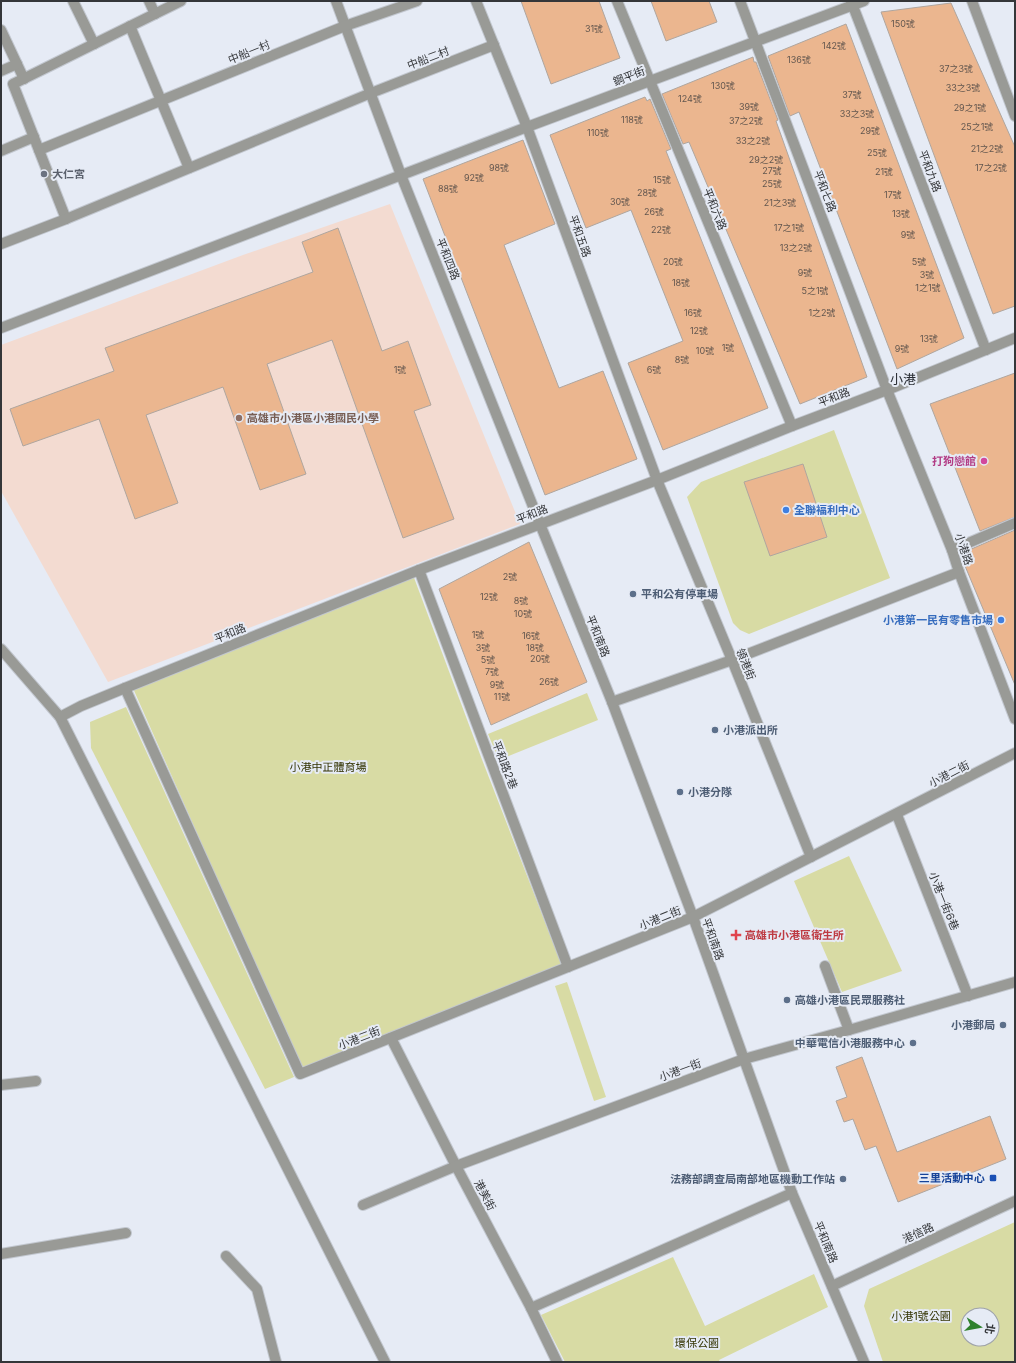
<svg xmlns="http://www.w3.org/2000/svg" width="1016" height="1363" font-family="Inter,'Noto Sans TC',sans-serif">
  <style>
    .education { fill: #f3dbd1 }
    .green { fill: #d8dba4; fill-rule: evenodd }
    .building { fill: #ebb68f; stroke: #afa69f }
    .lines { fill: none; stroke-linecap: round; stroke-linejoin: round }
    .minor-casing { stroke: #c2c7cf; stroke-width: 12 }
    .minor { stroke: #999a96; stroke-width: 10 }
    .worship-dot { fill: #6b7280; stroke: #e6ebf5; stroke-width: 1.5 }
    .education-dot { fill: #8d6e63; stroke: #e6ebf5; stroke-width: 1.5 }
    .hotel-dot { fill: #d1479c; stroke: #e6ebf5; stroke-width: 1.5 }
    .shop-dot { fill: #3f7fe0; stroke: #e6ebf5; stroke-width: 1.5 }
    .service-dot { fill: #5c6f8a; stroke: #e6ebf5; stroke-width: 1.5 }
    .health-dot { fill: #e0444e; stroke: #e6ebf5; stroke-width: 1.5 }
    .transit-dot { fill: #1a4fb4; stroke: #e6ebf5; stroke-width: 1.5 }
    .labels { text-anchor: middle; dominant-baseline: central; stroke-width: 4; stroke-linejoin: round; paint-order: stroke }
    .number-label { font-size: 9px; fill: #62564e }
    .street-label { font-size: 11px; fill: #343639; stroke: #e6ebf5 }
    .worship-label { font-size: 11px; font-weight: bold; fill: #5b616d; stroke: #e6ebf5; text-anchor: start }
    .education-label { font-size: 11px; font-weight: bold; fill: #785e54; stroke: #e6ebf5; text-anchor: start }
    .hotel-label { font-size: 11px; font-weight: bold; fill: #b23c85; stroke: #e6ebf5; text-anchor: end }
    .shop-label { font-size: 11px; font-weight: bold; fill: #366cbe; stroke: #e6ebf5; text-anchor: start }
    .service-label { font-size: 11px; font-weight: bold; fill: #4e5e75; stroke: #e6ebf5; text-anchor: start }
    .park-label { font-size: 11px; fill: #343503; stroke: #e6ebf5 }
    .health-label { font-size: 11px; font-weight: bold; fill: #be3a42; stroke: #e6ebf5; text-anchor: start }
    .transit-label { font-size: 11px; font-weight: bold; fill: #164399; stroke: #e6ebf5; text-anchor: end }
    .quarter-label { font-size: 13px; fill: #282c33; stroke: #e6ebf5 }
  </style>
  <rect width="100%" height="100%" fill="#e6ebf5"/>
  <polygon class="education" points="390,204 520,524 108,682 1,491 1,345 243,255"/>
  <g class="green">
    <polygon points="834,430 890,578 749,634 740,630 733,623 687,497 701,482"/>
    <polygon points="413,575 481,757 562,966 302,1071 132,686"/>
    <polygon points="587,693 598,720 499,760 488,734"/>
    <polygon points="126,707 294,1077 265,1089 91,748 90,722"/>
    <polygon points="849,856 902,971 842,992 794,881"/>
    <polygon points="567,982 606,1097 594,1101 555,986"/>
    <path d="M1015,1222V1362H883L864,1306L869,1289ZM968,1315H992V1339H968Z"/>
    <polygon points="673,1257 705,1326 814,1274 828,1307 719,1360 720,1362 565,1362 541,1315"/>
  </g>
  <g class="building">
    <polygon points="521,1 599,1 620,58 551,84"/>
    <polygon points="651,1 709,1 717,22 666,41"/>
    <polygon points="951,3 1015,147 1015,306 993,314 881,12"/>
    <polygon points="846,24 964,338 897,369 799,112 790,116 768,56"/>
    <polygon points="753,57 754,62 756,62 778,120 776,121 867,377 800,404 689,142 683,144 662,94"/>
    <polygon points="645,97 647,101 650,99 671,149 666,151 768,408 663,450 628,363 683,341 631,210 586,228 550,135"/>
    <polygon points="523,140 555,224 504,245 559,388 603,371 637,459 545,495 423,179"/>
    <polygon points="338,228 382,351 408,341 431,405 414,411 454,519 403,538 332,340 267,364 306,474 260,490 223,387 146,415 178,503 135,519 99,419 23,446 10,409 114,371 105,348 313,272 302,242"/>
    <polygon points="1015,373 1015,517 980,531 930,404"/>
    <polygon points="803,464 827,537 770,556 744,482"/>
    <polygon points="1015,530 1015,685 960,554"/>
    <polygon points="529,542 587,682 491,725 439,589"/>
    <polygon points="862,1057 897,1152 990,1116 1006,1159 898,1202 876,1146 865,1150 853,1119 844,1122 836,1101 847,1097 836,1067"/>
  </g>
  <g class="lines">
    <defs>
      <g id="minor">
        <polyline points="73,1 94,44"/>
        <polyline points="149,1 155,14"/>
        <polyline points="336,1 401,175 540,524 612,702 693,917 792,1193 864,1362"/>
        <polyline points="476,1 527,127 657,480 732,660 811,857"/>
        <polyline points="617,1 792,426"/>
        <polyline points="740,1 887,390 952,550 959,572 1015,719"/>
        <polyline points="851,1 986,350"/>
        <polyline points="972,1 1015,116"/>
        <polyline points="130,26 189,168"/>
        <polyline points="1,30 24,79"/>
        <polyline points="1,71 17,64"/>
        <polyline points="39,150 345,26 417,1"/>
        <polyline points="1,151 34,137"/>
        <polyline points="66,219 13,84 181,1"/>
        <polyline points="1,244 66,219 371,93 494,45"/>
        <polyline points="1,328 527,127 864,1"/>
        <polyline points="952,550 1015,523"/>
        <polyline points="419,570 568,967"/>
        <polyline points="1,649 60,717 385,1362"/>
        <polyline points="125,688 300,1074 693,917 1015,753"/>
        <polyline points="612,702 732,660 959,572"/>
        <polyline points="60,717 81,706 125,688 419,570 657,480 792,426 887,390 1015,338"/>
        <polyline points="897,815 968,996"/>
        <polyline points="825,966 849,1030"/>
        <polyline points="391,1038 456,1166 531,1308 557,1362"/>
        <polyline points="1,1085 36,1081"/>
        <polyline points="363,1205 456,1166 744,1059 849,1030 1015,982"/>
        <polyline points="1,1254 126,1233"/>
        <polyline points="226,1256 257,1289 276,1362"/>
        <polyline points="832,1286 1015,1201"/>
        <polyline points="531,1308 792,1193"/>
      </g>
    </defs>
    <use href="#minor" class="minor-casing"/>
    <use href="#minor" class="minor"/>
  </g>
  <circle class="worship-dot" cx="44" cy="174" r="4"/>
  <circle class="education-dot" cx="239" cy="418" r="4"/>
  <circle class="hotel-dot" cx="984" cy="461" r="4"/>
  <g class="shop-dot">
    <circle cx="786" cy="510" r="4"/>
    <circle cx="1001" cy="620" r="4"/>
  </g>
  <g class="service-dot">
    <circle cx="633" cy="594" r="4"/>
    <circle cx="715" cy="730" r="4"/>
    <circle cx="680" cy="792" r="4"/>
    <circle cx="787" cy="1000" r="4"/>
    <circle cx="1003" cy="1025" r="4"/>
    <circle cx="913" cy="1043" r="4"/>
    <circle cx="843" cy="1179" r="4"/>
  </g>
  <path class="health-dot" d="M734 929h4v4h4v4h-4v4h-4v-4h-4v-4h4z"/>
  <rect class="transit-dot" x="989" y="1174" width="8" height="8" rx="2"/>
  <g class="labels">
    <g class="number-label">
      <text x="903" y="23">150號</text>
      <text x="594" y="28">31號</text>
      <text x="834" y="45">142號</text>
      <text x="799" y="59">136號</text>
      <text x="956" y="68">37之3號</text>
      <text x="723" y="85">130號</text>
      <text x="963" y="87">33之3號</text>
      <text x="852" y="94">37號</text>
      <text x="690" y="98">124號</text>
      <text x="749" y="106">39號</text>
      <text x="970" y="107">29之1號</text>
      <text x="857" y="113">33之3號</text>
      <text x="632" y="119">118號</text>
      <text x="746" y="120">37之2號</text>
      <text x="977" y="126">25之1號</text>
      <text x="870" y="130">29號</text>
      <text x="598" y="132">110號</text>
      <text x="753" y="140">33之2號</text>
      <text x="987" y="148">21之2號</text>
      <text x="877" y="152">25號</text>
      <text x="766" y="159">29之2號</text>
      <text x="499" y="167">98號</text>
      <text x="991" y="167">17之2號</text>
      <text x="772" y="170">27號</text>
      <text x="884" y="171">21號</text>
      <text x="474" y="177">92號</text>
      <text x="662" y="179">15號</text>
      <text x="772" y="183">25號</text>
      <text x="448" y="188">88號</text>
      <text x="647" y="192">28號</text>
      <text x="893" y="194">17號</text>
      <text x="620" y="201">30號</text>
      <text x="780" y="202">21之3號</text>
      <text x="654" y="211">26號</text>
      <text x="901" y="213">13號</text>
      <text x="789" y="227">17之1號</text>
      <text x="661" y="229">22號</text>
      <text x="908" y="234">9號</text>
      <text x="796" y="247">13之2號</text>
      <text x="673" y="261">20號</text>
      <text x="919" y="261">5號</text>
      <text x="805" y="272">9號</text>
      <text x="927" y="274">3號</text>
      <text x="681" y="282">18號</text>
      <text x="928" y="287">1之1號</text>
      <text x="815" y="290">5之1號</text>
      <text x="693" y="312">16號</text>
      <text x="822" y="312">1之2號</text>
      <text x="699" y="330">12號</text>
      <text x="929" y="338">13號</text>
      <text x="728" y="347">1號</text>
      <text x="902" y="348">9號</text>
      <text x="705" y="350">10號</text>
      <text x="682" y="359">8號</text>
      <text x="400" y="369">1號</text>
      <text x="654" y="369">6號</text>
      <text x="510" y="576">2號</text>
      <text x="489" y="596">12號</text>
      <text x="521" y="600">8號</text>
      <text x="523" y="613">10號</text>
      <text x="478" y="634">1號</text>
      <text x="531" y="635">16號</text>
      <text x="483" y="647">3號</text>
      <text x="535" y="647">18號</text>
      <text x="540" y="658">20號</text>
      <text x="488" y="659">5號</text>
      <text x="492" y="671">7號</text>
      <text x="549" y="681">26號</text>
      <text x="497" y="684">9號</text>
      <text x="502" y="696">11號</text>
    </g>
    <g class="street-label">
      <text transform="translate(249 52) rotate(-22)">中船一村</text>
      <text transform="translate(428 58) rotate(-21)">中船二村</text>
      <text transform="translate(629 76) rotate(-21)">鋼平街</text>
      <text transform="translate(930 171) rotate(69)">平和九路</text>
      <text transform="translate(825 191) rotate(69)">平和七路</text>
      <text transform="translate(715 209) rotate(68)">平和六路</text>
      <text transform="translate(580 236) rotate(70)">平和五路</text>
      <text transform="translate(448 259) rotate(68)">平和四路</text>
      <text transform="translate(834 397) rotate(-21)">平和路</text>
      <text transform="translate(532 514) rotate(-21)">平和路</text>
      <text transform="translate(964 549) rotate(71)">小港路</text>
      <text transform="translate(230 633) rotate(-22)">平和路</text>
      <text transform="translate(598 636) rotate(68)">平和南路</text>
      <text transform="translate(746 664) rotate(68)">領港街</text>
      <text transform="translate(505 765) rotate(69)">平和路2巷</text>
      <text transform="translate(949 774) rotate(-27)">小港二街</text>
      <text transform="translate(944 901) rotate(68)">小港一街6巷</text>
      <text transform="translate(660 918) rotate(-22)">小港二街</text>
      <text transform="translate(713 939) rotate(70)">平和南路</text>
      <text transform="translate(359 1038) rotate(-21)">小港二街</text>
      <text transform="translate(680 1070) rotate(-20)">小港一街</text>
      <text transform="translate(485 1195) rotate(62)">港美街</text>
      <text transform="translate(918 1233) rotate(-25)">港信路</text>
      <text transform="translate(826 1242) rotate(67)">平和南路</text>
    </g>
    <g class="worship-label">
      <text x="52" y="174">大仁宮</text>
    </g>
    <g class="education-label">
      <text x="247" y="418">高雄市小港區小港國民小學</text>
    </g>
    <g class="hotel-label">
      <text x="976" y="461">打狗戀館</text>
    </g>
    <g class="shop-label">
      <text x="794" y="510">全聯褔利中心</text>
      <text x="993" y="620" text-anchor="end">小港第一民有零售市場</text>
    </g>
    <g class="service-label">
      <text x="641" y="594">平和公有停車場</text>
      <text x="723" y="730">小港派出所</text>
      <text x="688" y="792">小港分隊</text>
      <text x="795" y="1000">高雄小港區民眾服務社</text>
      <text x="995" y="1025" text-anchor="end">小港郵局</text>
      <text x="905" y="1043" text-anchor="end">中華電信小港服務中心</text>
      <text x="835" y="1179" text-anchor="end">法務部調查局南部地區機動工作站</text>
    </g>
    <g class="park-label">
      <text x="328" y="767">小港中正體育場</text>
      <text x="921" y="1316">小港1號公園</text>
      <text x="697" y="1343">環保公園</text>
    </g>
    <g class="health-label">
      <text x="745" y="935">高雄市小港區衛生所</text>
    </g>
    <g class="transit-label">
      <text x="985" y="1178">三里活動中心</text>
    </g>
    <g class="quarter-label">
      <text x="903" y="379">小港</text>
    </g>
  </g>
  <rect width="1016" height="1363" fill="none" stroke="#343639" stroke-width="4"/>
  <g transform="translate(980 1327) rotate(101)"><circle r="19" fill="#e6ebf5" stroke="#9fa3aa"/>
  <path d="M0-3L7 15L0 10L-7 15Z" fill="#2f822e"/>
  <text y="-6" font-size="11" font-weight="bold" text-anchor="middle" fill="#343639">北</text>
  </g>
</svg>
